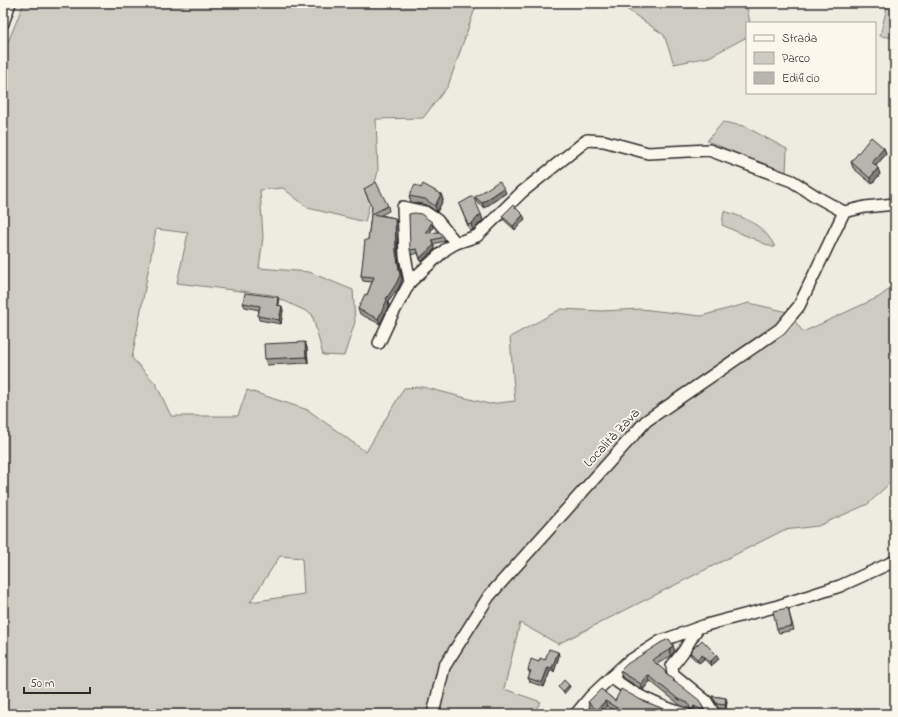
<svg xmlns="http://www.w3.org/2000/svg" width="898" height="717" font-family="'Indie Flower',sans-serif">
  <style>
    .green { fill: #cecbc2; stroke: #7c7b76; fill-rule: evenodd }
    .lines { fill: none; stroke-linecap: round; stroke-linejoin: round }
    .street-casing { stroke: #2b2b2b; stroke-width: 14 }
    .street { stroke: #fbf7ec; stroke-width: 11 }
    .wall { fill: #9e9c96; stroke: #2b2b2b }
    .shaded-wall { fill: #817f7a; stroke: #2b2b2b }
    .building { fill: #b8b5ae; stroke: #2b2b2b }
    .labels { text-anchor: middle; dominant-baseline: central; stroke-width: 3.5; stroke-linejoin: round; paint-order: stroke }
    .street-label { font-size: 14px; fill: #2b2b2b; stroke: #fbf7ec }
  </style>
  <rect width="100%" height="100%" fill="#eeebe0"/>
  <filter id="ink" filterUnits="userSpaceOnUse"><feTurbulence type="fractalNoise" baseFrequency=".025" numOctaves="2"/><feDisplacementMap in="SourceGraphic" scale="8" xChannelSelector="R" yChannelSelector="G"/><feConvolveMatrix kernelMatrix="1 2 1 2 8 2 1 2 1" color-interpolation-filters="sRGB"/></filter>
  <g filter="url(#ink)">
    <g class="green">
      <path d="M24,3H477L448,86L423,118L376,119L378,171L365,222L308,208L283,188L260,190L263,237L259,268L309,272L353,290L355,322L344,356L323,355L312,314L272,295L177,283L188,233L156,229L132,358L156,384L171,416H238L247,390L308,410L366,452L404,388L423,387L489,404L515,401L510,337L561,309L602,311L641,309L701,316L749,303L788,312L803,332L879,297L895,285V464L893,480L868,504L818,526L784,530L558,644L520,623L504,689L541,702L532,714H3V54ZM280,556L302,558L304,594L250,602Z"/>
      <polygon points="627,3 746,3 750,23 747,23 747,37 709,57 674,64 664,35 622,6"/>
      <polygon points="888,3 895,3 895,38 880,36"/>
      <polygon points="723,122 744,126 787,149 786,173 707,141"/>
      <path d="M724,211C746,218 764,225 775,247H772L722,225Z"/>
    </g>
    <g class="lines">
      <defs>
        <g id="street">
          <polyline points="3,23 10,3"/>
          <polyline points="844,212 865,207 895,204"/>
          <polyline points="410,282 446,249 456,243 477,236 522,192 587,140 604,141 648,153 709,150 792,181 817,197 844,212 799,306 780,329 646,421 489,596 444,667 433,714"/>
          <polyline points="379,343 391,317 410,282 405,256 403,207 425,212 437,220 456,243"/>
          <polyline points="697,629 683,652 672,666 673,674 706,701 714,714"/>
          <path d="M611,677C633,695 658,706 685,714"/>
          <polyline points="576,714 591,696 625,664 661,641 706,625 778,606 840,586 895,561"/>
        </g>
      </defs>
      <use href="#street" class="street-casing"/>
      <use href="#street" class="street"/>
    </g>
    <g class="wall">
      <polygon points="884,148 886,154 876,166 880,174 872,184 853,168 851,162"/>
      <polygon points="421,188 441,194 443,200 437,212 427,205 411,202 409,196"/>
      <polygon points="364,189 388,206 389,211 381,215 395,218 397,223 398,256 402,280 398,289 388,302 389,305 380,324 360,314 358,309 367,295 372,282 363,281 361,276 368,240 372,207"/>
      <polygon points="506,193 484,208 477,202 475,197"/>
      <polygon points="459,204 483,220 473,230 470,231"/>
      <polygon points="502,216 525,219 515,230 504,220"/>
      <polygon points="433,227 430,233 444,237 445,241 433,244 435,249 421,262 418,253 412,255 410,250"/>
      <polygon points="279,301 279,306 283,310 281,324 259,320 258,316 259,310 245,307 243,303"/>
      <polygon points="305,342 307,348 308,363 267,365 265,359"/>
      <polygon points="788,608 794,630 779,633 777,629"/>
      <polygon points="662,642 675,651 671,656 657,664 666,674 674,680 675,682 705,713 705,714 699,714 696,712 695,714 692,714 690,709 680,705 650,681 643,690 622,677 620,671"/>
      <polygon points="558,652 559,656 554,672 550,671 544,687 530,682 528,678 530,674 528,670 539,662 545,660"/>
      <polygon points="690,652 719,659 711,666 704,659 699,663 691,656"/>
      <polygon points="601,689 615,701 641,700 674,714 620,714 607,706 600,714 598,714 590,708 588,702"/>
      <polygon points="712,696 726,698 727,702 726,709 718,708"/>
    </g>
    <g class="shaded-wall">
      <polygon points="884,148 886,154 874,168 872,162"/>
      <polygon points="878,168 880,174 872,184 870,178"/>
      <polygon points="504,188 506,193 484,208 482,203"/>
      <polygon points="441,194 443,200 437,212 435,206"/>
      <polygon points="481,214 483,220 473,230 471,224"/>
      <polygon points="523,215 525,219 515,230 513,226"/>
      <polygon points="395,218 397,223 398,256 402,280 398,289 388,302 389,305 380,324 378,319 386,299 396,252"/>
      <polygon points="432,222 433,227 428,237 426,233"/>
      <polygon points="434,245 435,249 421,262 420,258"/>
      <polygon points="278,297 279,301 278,309 277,305"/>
      <polygon points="282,306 283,310 281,324 279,320"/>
      <polygon points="305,342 307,348 308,363 306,357"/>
      <polygon points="673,645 675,651 671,656 669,650"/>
      <polygon points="558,652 559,656 554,672 552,668"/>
      <polygon points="702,655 704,659 699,663 697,659"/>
      <polygon points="717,655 719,659 711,666 710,662"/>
      <polygon points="548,667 550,671 544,687 542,683"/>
      <polygon points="648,675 650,681 643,690 641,684"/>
      <polygon points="569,685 570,687 564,694 563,692"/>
      <polygon points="726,698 727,702 726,709 725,705"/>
      <polygon points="605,701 607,706 600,714 598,714 597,710"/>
      <polygon points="694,706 696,712 695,714 693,714 692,710"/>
      <polygon points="703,708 705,713 705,714 703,714 702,710"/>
    </g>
    <g class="building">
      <polygon points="871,137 884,148 872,162 878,168 870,178 851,162"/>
      <polygon points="499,181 504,188 482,203 475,197"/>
      <polygon points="376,182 388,206 372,214 395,218 396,252 400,275 396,284 386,299 387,300 378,319 358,309 365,294 367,295 374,277 361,276 365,240 368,240 372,207 364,189"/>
      <polygon points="423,184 441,194 435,206 425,199 409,196 415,185 421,188"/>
      <polygon points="473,196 481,214 471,224 468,225 459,204"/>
      <polygon points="513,205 523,215 513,226 502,216"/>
      <polygon points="415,213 421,214 432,222 426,233 440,232 444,237 432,240 434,245 420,258 417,249 410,250 409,214"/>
      <polygon points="245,293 278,297 277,305 282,306 279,320 258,316 260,306 243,303"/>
      <polygon points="305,342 306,357 265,359 264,344"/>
      <polygon points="788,608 792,626 777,629 773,611"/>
      <polygon points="669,639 673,645 669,650 652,660 664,670 666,674 674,680 673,681 680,685 699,700 703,708 702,710 694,706 692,710 690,708 688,703 678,699 648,675 641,684 620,671 627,664 662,642"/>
      <polygon points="702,640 717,655 710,662 702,655 697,659 690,652"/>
      <polygon points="549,649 558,652 552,668 548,667 542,683 528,678 531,671 528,670 531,659 539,662 540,658 545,660"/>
      <polygon points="564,680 569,685 563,692 558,687"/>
      <polygon points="601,689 615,701 621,689 641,700 674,713 673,714 628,714 605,701 597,710 588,702"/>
      <polygon points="712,696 726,698 725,705 717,704"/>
    </g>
  </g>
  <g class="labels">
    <g class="street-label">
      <text transform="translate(612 438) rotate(-47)">Località Zava</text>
    </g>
  </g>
  <rect width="898" height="717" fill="none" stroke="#fbf7ec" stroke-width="16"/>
  <rect x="8" y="8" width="882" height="701" fill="none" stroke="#2b2b2b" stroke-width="1.5" filter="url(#ink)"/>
  <rect x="746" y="22" width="130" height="72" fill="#fbf7ec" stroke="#a8a59f"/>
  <rect x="754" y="35" width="20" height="6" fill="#fbf7ec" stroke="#a8a59f"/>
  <text x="782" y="42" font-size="12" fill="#2b2b2b">Strada</text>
  <rect x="754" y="52" width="20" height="12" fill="#cecbc2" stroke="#a8a59f"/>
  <text x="782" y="62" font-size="12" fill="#2b2b2b">Parco</text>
  <rect x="754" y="72" width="20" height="12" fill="#b8b5ae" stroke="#a8a59f"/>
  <text x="782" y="82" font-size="12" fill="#2b2b2b">Edificio</text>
  <path d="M24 687v6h66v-6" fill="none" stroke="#2b2b2b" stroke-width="2"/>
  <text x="30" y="687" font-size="12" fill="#2b2b2b" stroke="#fbf7ec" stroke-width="3" paint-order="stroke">50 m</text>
</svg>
